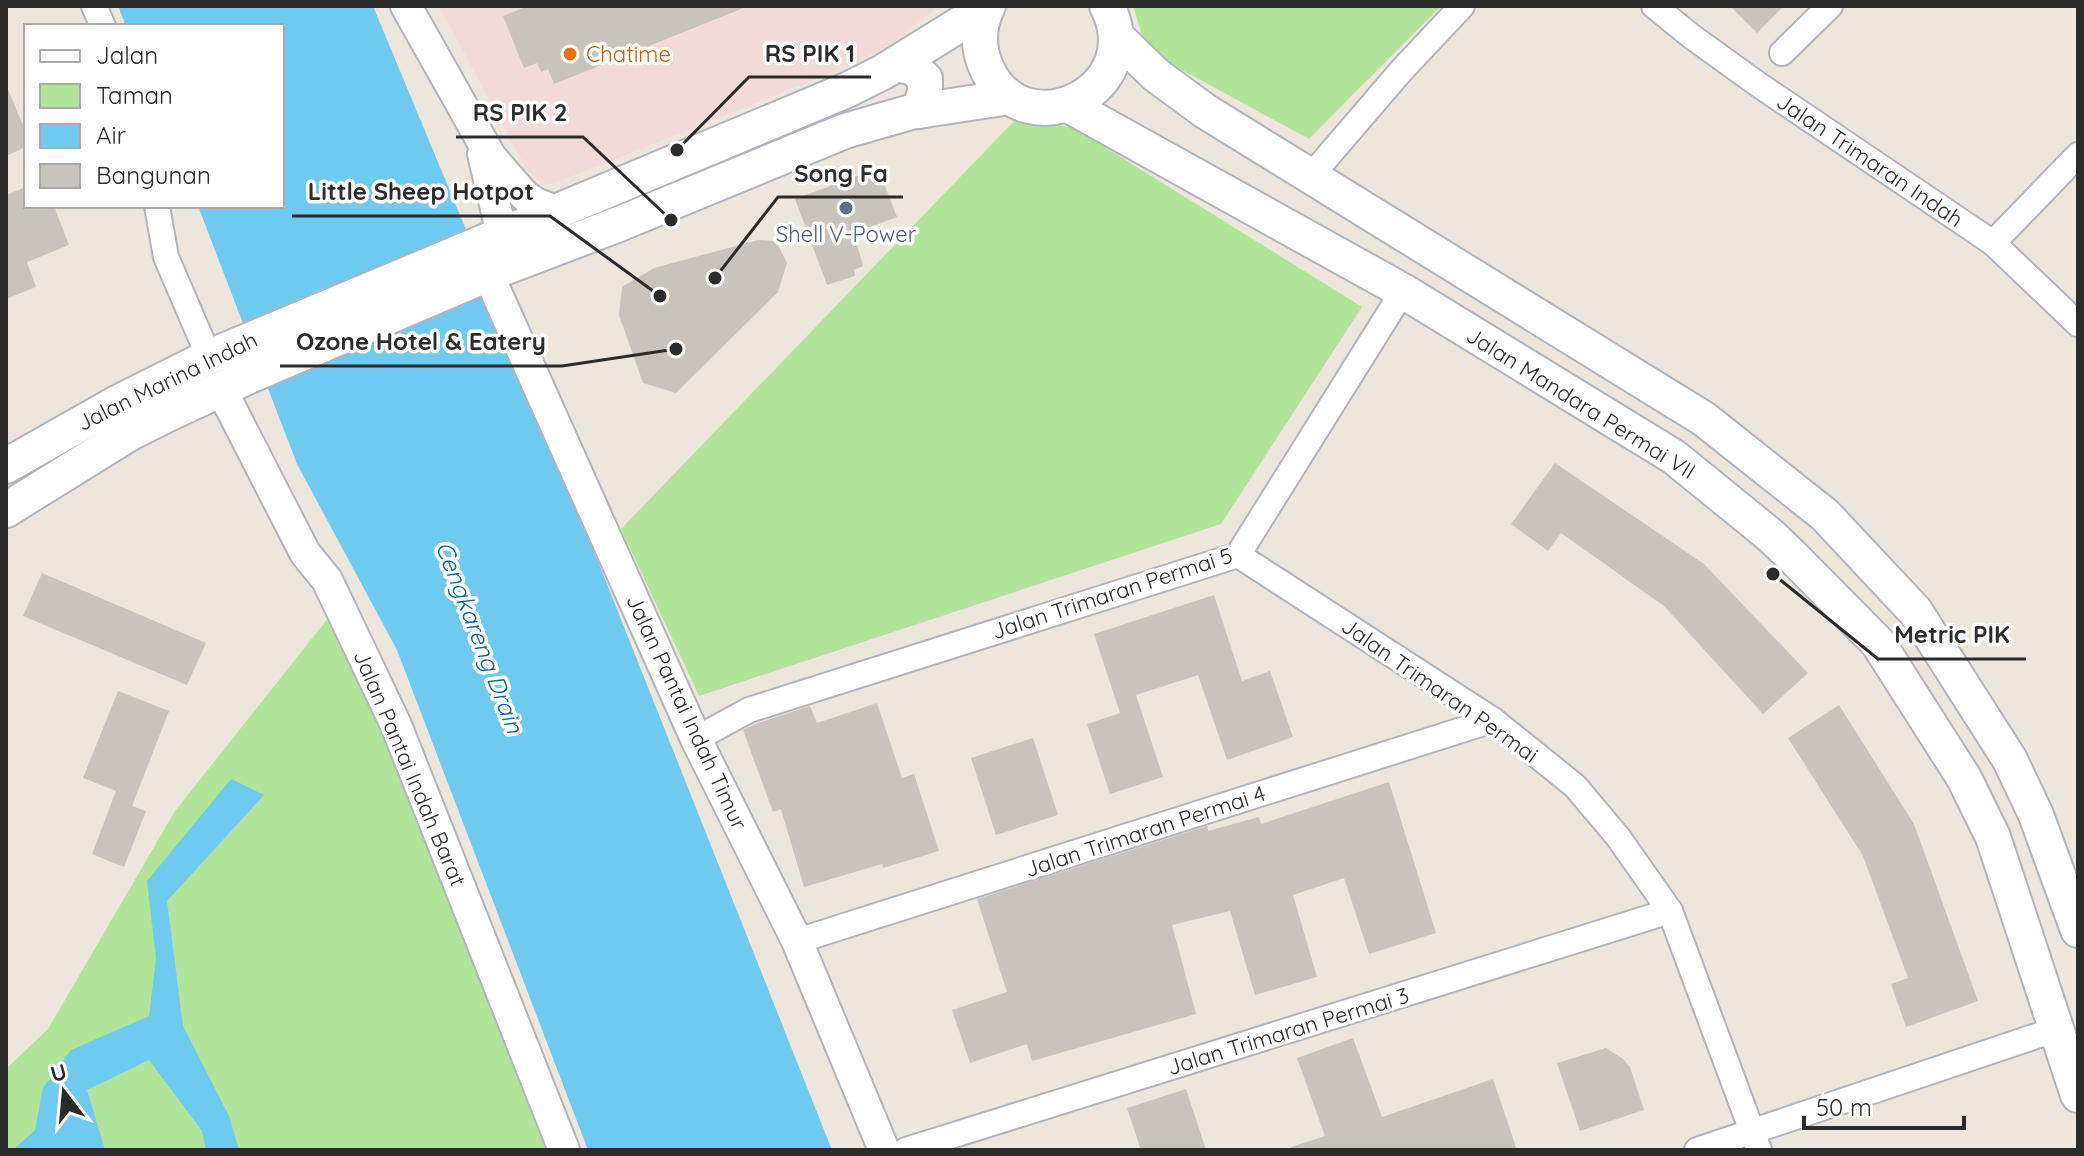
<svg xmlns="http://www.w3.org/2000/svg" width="2084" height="1156" font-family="Quicksand,sans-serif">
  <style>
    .medical { fill: #f3dada }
    .green { fill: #b0e499 }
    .water { fill: #6fcaef }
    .building { fill: #c8c3bc }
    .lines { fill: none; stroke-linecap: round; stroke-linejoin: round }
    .minor-casing { stroke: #b1b3be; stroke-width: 28 }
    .tertiary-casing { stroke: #b1b3be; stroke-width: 34 }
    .secondary-casing { stroke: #b1b3be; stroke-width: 38 }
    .minor { stroke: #fff; stroke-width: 24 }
    .tertiary { stroke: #fff; stroke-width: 30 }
    .secondary { stroke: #fff; stroke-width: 34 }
    .food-dot { fill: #e8710a; stroke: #fff; stroke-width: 3 }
    .service-dot { fill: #5c6f8a; stroke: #fff; stroke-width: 3 }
    .labels { text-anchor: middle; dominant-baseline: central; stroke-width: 7; stroke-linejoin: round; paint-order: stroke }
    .food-label { font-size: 22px; fill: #c56008; stroke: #fff; text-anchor: start }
    .street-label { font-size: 22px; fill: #2b2b2b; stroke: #fff }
    .service-label { font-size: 22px; fill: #4e5e75; stroke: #fff }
    .water-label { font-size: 24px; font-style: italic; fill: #0c679d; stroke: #fff }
    .leader { fill: none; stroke: #2b2b2b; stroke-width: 3 }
    .callout-dot { fill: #2b2b2b; stroke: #fff; stroke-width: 3 }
    .callout-label { font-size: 24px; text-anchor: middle; font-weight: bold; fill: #2b2b2b; stroke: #fff; stroke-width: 7; stroke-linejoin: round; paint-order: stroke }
  </style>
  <rect width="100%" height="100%" fill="#ede6dd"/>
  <polygon class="medical" points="439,6 938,6 893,45 806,83 550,185 540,182 530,173 521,159"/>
  <g class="green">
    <polygon points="1133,6 1441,6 1309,139 1147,51"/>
    <polygon points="1017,118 1074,128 1362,307 1221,524 699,696 621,529"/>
    <polygon points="333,612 423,823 550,1150 6,1150 6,1069 48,1029 175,811"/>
  </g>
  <g class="water">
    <polygon points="118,6 373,6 467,232 832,1150 588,1150 397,650 297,464 198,206 282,206 282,26 126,26"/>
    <polygon points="231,779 264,795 167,901 183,1026 229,1116 239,1150 206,1150 202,1131 149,1060 87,1090 105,1150 13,1150 35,1130 43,1088 71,1050 149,1016 156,959 147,881"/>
  </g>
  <g class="building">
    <polygon points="528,6 746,6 746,7 554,84 548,69 541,72 537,63 524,68 503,16"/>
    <polygon points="1730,6 1784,6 1757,33"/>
    <polygon points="6,85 26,132 26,147 6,156"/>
    <polygon points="878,168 897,217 854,233 863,266 854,270 855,276 827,285 795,199"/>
    <polygon points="26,187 26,206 54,206 69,245 27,262 36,287 6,299 6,195"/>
    <polygon points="758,240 776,241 787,263 778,292 676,393 643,383 619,315 622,287 654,268"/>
    <polygon points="1555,463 1704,564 1808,673 1763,714 1664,606 1561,533 1548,551 1511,524"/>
    <polygon points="42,573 206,643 187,685 23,616"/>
    <polygon points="1214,595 1242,681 1270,671 1293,737 1227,760 1198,675 1136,695 1163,777 1110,794 1087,724 1120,713 1094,634"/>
    <polygon points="118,691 169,711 132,806 146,811 124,867 92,854 116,791 83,778"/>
    <polygon points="877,703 902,778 914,774 939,851 883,868 882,864 804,887 781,809 773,812 743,730 755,724 810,706 817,723"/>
    <polygon points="1839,705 1914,824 1978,1001 1906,1027 1891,984 1908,978 1863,856 1788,738"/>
    <polygon points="1033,738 1058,815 996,835 971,758"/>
    <polygon points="1389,782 1436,933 1369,954 1344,878 1293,895 1317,977 1255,995 1230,911 1172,925 1196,1014 1032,1061 1027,1044 970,1063 952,1010 1007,992 977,899 1207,826 1208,831 1259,817 1261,824"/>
    <polygon points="1353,1038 1382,1117 1493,1079 1517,1150 1292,1150 1291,1147 1325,1136 1297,1058"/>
    <polygon points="1606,1048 1623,1059 1630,1067 1644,1110 1580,1131 1557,1063"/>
    <polygon points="1186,1089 1206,1150 1141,1150 1127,1108"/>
  </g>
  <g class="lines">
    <defs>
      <g id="minor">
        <polyline points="94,6 103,26"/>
        <polyline points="1654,6 1691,36 1759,85 1993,243 2078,324"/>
        <polyline points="1782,53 1830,6"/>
        <polyline points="1310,177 1401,71 1462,6"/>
        <polyline points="157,206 166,257 209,357"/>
        <polyline points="1993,243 2078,155"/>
        <polyline points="1238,555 1493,720 1575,786 1618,837 1670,911 1759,1150"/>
        <polyline points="696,739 749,710 1238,555 1403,291"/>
        <polyline points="797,941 1493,720"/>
        <polyline points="906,1150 1670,911"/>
        <polyline points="1697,1150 2057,1029"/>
      </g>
      <g id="tertiary">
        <polyline points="406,6 491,157 524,195 535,203 556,211"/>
        <polyline points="483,154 502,234"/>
        <polyline points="488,274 696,739 797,941 884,1150"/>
        <polyline points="221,389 305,553 327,580 396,725 564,1150"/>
      </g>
      <g id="secondary">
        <path d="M988,6C977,28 977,49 988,71C1026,150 1150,89 1107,6"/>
        <polyline points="1117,37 1156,75 1205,111 1704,419 1825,515 1915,611 2010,760 2036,815 2078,930"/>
        <polyline points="896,64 914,68 925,79 925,92 919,111"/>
        <polyline points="1068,105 1403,291 1674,457 1770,535 1793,557 1878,643 1964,778 1993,837 2078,1095"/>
        <polyline points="6,466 117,403 209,357 847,90 883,72 986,8"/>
        <polyline points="6,510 130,433 168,414 247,377 488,274 619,224 845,131 911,112 1010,97"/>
      </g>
    </defs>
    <use href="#minor" class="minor-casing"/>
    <use href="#tertiary" class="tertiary-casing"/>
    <use href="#secondary" class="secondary-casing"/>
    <use href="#minor" class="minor"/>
    <use href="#tertiary" class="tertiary"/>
    <use href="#secondary" class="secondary"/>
  </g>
  <circle class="food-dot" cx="570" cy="54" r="8"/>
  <circle class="service-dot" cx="846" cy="208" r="8"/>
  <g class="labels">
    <g class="food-label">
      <text x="586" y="54">Chatime</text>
    </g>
    <g class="street-label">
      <text transform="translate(1870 160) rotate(34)">Jalan Trimaran Indah</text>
      <text transform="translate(167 381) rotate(-26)">Jalan Marina Indah</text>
      <text transform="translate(1581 403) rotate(32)">Jalan Mandara Permai VII</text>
      <text transform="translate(1112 593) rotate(-18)">Jalan Trimaran Permai 5</text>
      <text transform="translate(1440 690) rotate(35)">Jalan Trimaran Permai</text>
      <text transform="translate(687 712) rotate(65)">Jalan Pantai Indah Timur</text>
      <text transform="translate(410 768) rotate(67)">Jalan Pantai Indah Barat</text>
      <text transform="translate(1145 831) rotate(-18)">Jalan Trimaran Permai 4</text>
      <text transform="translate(1288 1031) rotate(-17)">Jalan Trimaran Permai 3</text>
    </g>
    <g class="service-label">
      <text x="846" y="234">Shell V-Power</text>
    </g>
    <g class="water-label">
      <text transform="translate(480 637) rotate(69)">Cengkareng Drain</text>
    </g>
  </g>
  <path class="leader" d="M677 150L749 77H871M671 220L583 137H456M715 278L778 197H903M660 296L550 216H292M676 349L562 366H280M1773 574L1878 659H2026"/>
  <g class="callout-dot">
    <circle cx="677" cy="150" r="8"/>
    <circle cx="671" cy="220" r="8"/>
    <circle cx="715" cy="278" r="8"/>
    <circle cx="660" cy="296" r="8"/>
    <circle cx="676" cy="349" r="8"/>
    <circle cx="1773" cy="574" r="8"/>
  </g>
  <g class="callout-label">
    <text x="810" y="62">RS PIK 1</text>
    <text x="520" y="121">RS PIK 2</text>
    <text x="841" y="182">Song Fa</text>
    <text x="421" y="200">Little Sheep Hotpot</text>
    <text x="421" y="350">Ozone Hotel &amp; Eatery</text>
    <text x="1952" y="643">Metric PIK</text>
  </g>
  <rect width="2084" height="1156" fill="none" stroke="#2b2b2b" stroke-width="16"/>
  <rect x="24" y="24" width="260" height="184" fill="#ffffff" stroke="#aaaaaa" stroke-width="2"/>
  <rect x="40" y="50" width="40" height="12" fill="#ffffff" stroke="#aaaaaa" stroke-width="2"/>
  <text x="96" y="64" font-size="24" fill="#2b2b2b">Jalan</text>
  <rect x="40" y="84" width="40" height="24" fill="#b0e499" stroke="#aaaaaa" stroke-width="2"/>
  <text x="96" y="104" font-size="24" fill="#2b2b2b">Taman</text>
  <rect x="40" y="124" width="40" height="24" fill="#6fcaef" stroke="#aaaaaa" stroke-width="2"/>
  <text x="96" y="144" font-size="24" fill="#2b2b2b">Air</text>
  <rect x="40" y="164" width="40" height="24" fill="#c8c3bc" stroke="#aaaaaa" stroke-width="2"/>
  <text x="96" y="184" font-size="24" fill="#2b2b2b">Bangunan</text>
  <g transform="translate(64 1092) rotate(344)" stroke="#ffffff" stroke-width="6" paint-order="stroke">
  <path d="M0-6L14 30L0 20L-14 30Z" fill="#2b2b2b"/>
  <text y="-12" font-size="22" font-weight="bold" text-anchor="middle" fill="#2b2b2b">U</text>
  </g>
  <path d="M1804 1116v12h160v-12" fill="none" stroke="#2b2b2b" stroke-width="4"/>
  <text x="1816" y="1116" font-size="24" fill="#2b2b2b" stroke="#ffffff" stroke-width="6" paint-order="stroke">50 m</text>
</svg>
